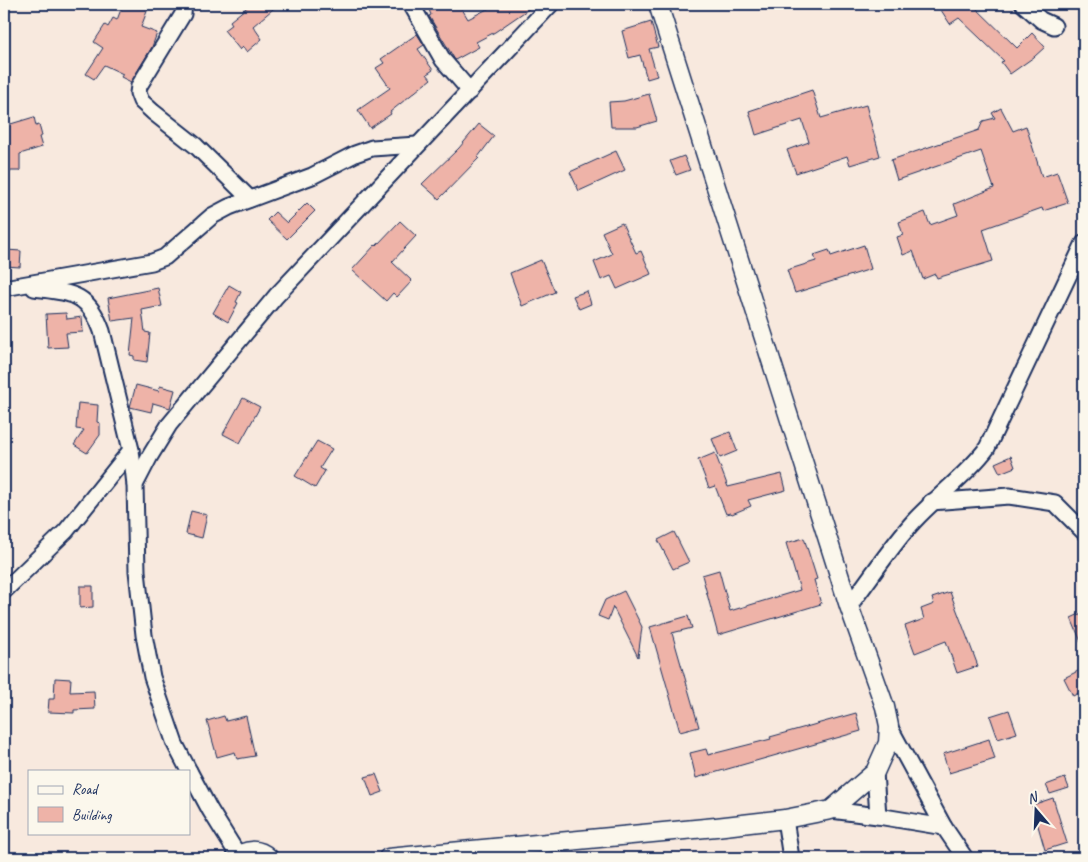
<svg xmlns="http://www.w3.org/2000/svg" width="1088" height="862" font-family="Caveat,sans-serif">
  <style>
    .building { fill: #eeb3a8; stroke: #1b2f5e }
    .lines { fill: none; stroke-linecap: round; stroke-linejoin: round }
    .minor-casing { stroke: #1b2f5e; stroke-width: 19 }
    .tertiary-casing { stroke: #1b2f5e; stroke-width: 21 }
    .minor { stroke: #fbf7ec; stroke-width: 15 }
    .tertiary { stroke: #fbf7ec; stroke-width: 18 }
  </style>
  <rect width="100%" height="100%" fill="#f8e9de"/>
  <filter id="ink" filterUnits="userSpaceOnUse"><feTurbulence type="fractalNoise" baseFrequency=".02" numOctaves="2"/><feDisplacementMap in="SourceGraphic" scale="10" xChannelSelector="R" yChannelSelector="G"/><feConvolveMatrix kernelMatrix="1 2 1 2 8 2 1 2 1" color-interpolation-filters="sRGB"/></filter>
  <g filter="url(#ink)">
    <g class="building">
      <polygon points="123,4 141,4 149,6 141,27 157,33 152,47 131,82 121,77 123,74 104,65 94,79 86,74 103,48 94,42 105,25 108,27 113,18 117,20"/>
      <polygon points="251,4 279,4 253,26 262,39 247,52 243,47 240,50 224,30 232,24 230,21"/>
      <polygon points="427,4 459,4 468,19 497,4 536,4 495,32 476,42 479,47 455,60 429,16 431,15"/>
      <polygon points="950,4 972,4 1017,48 1032,33 1045,47 1034,57 1010,74 1001,62 1004,61 959,18 950,24 941,10"/>
      <polygon points="651,22 658,47 649,49 657,76 647,79 640,55 629,58 622,31"/>
      <polygon points="417,34 424,45 418,49 433,70 427,74 431,79 390,112 391,114 370,128 358,110 390,88 376,68 384,63 381,59"/>
      <polygon points="812,90 821,118 866,105 880,156 850,165 847,156 796,173 787,150 809,142 802,120 756,135 749,111"/>
      <polygon points="649,94 657,121 637,127 611,127 609,102 624,101"/>
      <polygon points="1001,108 1013,131 1026,126 1042,177 1057,172 1068,203 1043,211 1042,208 983,229 993,261 937,278 935,274 923,279 913,251 903,255 897,237 903,235 899,222 925,212 930,225 958,215 954,204 994,188 981,151 897,180 891,160 979,130 983,121 995,118 992,113"/>
      <polygon points="34,117 36,126 39,125 42,136 39,137 42,147 20,154 20,171 10,171 4,152 4,126"/>
      <polygon points="479,124 494,136 478,157 479,158 439,199 422,184 459,148"/>
      <polygon points="616,151 625,170 579,191 570,172"/>
      <polygon points="684,156 690,170 676,175 670,161"/>
      <polygon points="307,203 315,211 287,239 267,220 275,212 287,223"/>
      <polygon points="400,221 416,236 392,262 412,281 397,297 393,293 386,301 352,270 375,245 376,246"/>
      <polygon points="622,223 636,253 641,251 651,274 617,289 611,276 601,280 594,262 612,254 602,232"/>
      <polygon points="864,245 871,269 795,293 787,270 816,261 814,255 829,250 831,256"/>
      <polygon points="6,250 21,251 20,267 5,266"/>
      <polygon points="541,260 555,292 522,306 510,273"/>
      <polygon points="229,285 241,292 236,302 238,303 228,322 213,313"/>
      <polygon points="158,288 162,306 142,310 145,332 150,333 147,362 134,360 134,356 130,355 134,318 112,321 108,298"/>
      <polygon points="587,291 591,304 579,309 573,296"/>
      <polygon points="66,313 67,319 82,317 83,332 66,333 68,347 48,348 46,314"/>
      <polygon points="136,385 159,391 160,386 175,390 170,408 153,403 151,412 130,407"/>
      <polygon points="243,398 260,407 240,443 223,434"/>
      <polygon points="78,403 98,405 97,422 100,423 100,435 87,453 74,445 84,430 76,429"/>
      <polygon points="730,432 737,451 720,458 712,439"/>
      <polygon points="317,441 332,449 320,468 325,471 315,488 295,476"/>
      <polygon points="715,453 728,487 782,474 786,490 748,500 751,506 732,514 731,513 726,514 715,486 709,488 698,460"/>
      <polygon points="1011,456 1015,467 1000,473 995,463"/>
      <polygon points="191,511 207,515 202,538 186,534"/>
      <polygon points="674,532 689,562 673,569 658,540"/>
      <polygon points="804,538 817,579 814,580 821,604 718,635 702,575 719,570 730,611 800,590 786,543"/>
      <polygon points="80,586 93,586 93,607 80,608"/>
      <polygon points="624,591 642,627 638,657 613,607 608,620 598,616 605,600"/>
      <polygon points="950,592 978,666 957,673 946,641 915,653 905,626 924,619 921,609 934,604 932,598"/>
      <polygon points="1084,612 1084,649 1071,618"/>
      <polygon points="688,616 692,628 672,633 699,727 680,732 650,627"/>
      <polygon points="1084,668 1084,690 1073,696 1064,678"/>
      <polygon points="55,678 71,679 70,692 94,691 95,709 74,710 74,713 48,712 49,699 54,699"/>
      <polygon points="1009,710 1017,733 998,739 990,716"/>
      <polygon points="856,713 861,731 696,778 690,753 706,749 708,755 771,739 770,737"/>
      <polygon points="224,716 226,721 246,716 255,756 237,759 235,752 217,757 207,721"/>
      <polygon points="989,739 995,759 949,773 943,754"/>
      <polygon points="376,774 383,792 372,796 365,777"/>
      <polygon points="1065,778 1069,788 1050,794 1046,785"/>
      <polygon points="1053,798 1067,843 1045,850 1032,805"/>
    </g>
    <g class="lines">
      <defs>
        <g id="minor">
          <polyline points="184,4 183,14 139,86 138,93 141,101 153,112 196,146 250,199"/>
          <polyline points="411,4 443,60 470,91"/>
          <polyline points="1023,4 1041,20 1054,26"/>
          <polyline points="4,288 152,262 165,257 212,216 229,207 312,176 355,154 372,148 417,145"/>
          <path d="M34,288C71,293 88,292 102,331L131,450L135,485"/>
          <polyline points="931,502 1009,496 1055,503 1084,532"/>
          <polyline points="4,591 66,531 131,450"/>
          <path d="M849,606C870,579 891,546 914,521C937,496 967,475 987,448L1084,243"/>
          <polyline points="889,726 944,827 965,858"/>
          <polyline points="189,771 175,744 152,677 144,635 137,571 135,485 150,456 169,425 276,296 551,4"/>
          <polyline points="189,771 210,810 238,855"/>
          <polyline points="875,772 878,816"/>
          <polyline points="831,810 878,816 944,827"/>
          <polyline points="785,819 791,858"/>
        </g>
        <g id="tertiary">
          <path d="M236,858C245,849 259,848 269,858"/>
          <polyline points="388,858 716,827 785,819 831,810 875,772 888,743 889,726 885,707 849,606 658,4"/>
        </g>
      </defs>
      <use href="#minor" class="minor-casing"/>
      <use href="#tertiary" class="tertiary-casing"/>
      <use href="#minor" class="minor"/>
      <use href="#tertiary" class="tertiary"/>
    </g>
  </g>
  <rect width="1088" height="862" fill="none" stroke="#fbf7ec" stroke-width="20"/>
  <rect x="10" y="10" width="1068" height="842" fill="none" stroke="#1b2f5e" stroke-width="2" filter="url(#ink)"/>
  <rect x="28" y="770" width="162" height="65" fill="#fbf7ec" stroke="#a1a7b3"/>
  <rect x="38" y="786" width="25" height="8" fill="#fbf7ec" stroke="#a1a7b3"/>
  <text x="72" y="794" font-size="15" fill="#1b2f5e">Road</text>
  <rect x="38" y="807" width="25" height="15" fill="#eeb3a8" stroke="#a1a7b3"/>
  <text x="72" y="820" font-size="15" fill="#1b2f5e">Building</text>
  <g transform="translate(1036 810) rotate(341)" stroke="#fbf7ec" stroke-width="4" paint-order="stroke">
  <path d="M0-4L9 19L0 12L-9 19Z" fill="#1b2f5e"/>
  <text y="-8" font-size="14" font-weight="bold" text-anchor="middle" fill="#1b2f5e">N</text>
  </g>
</svg>
